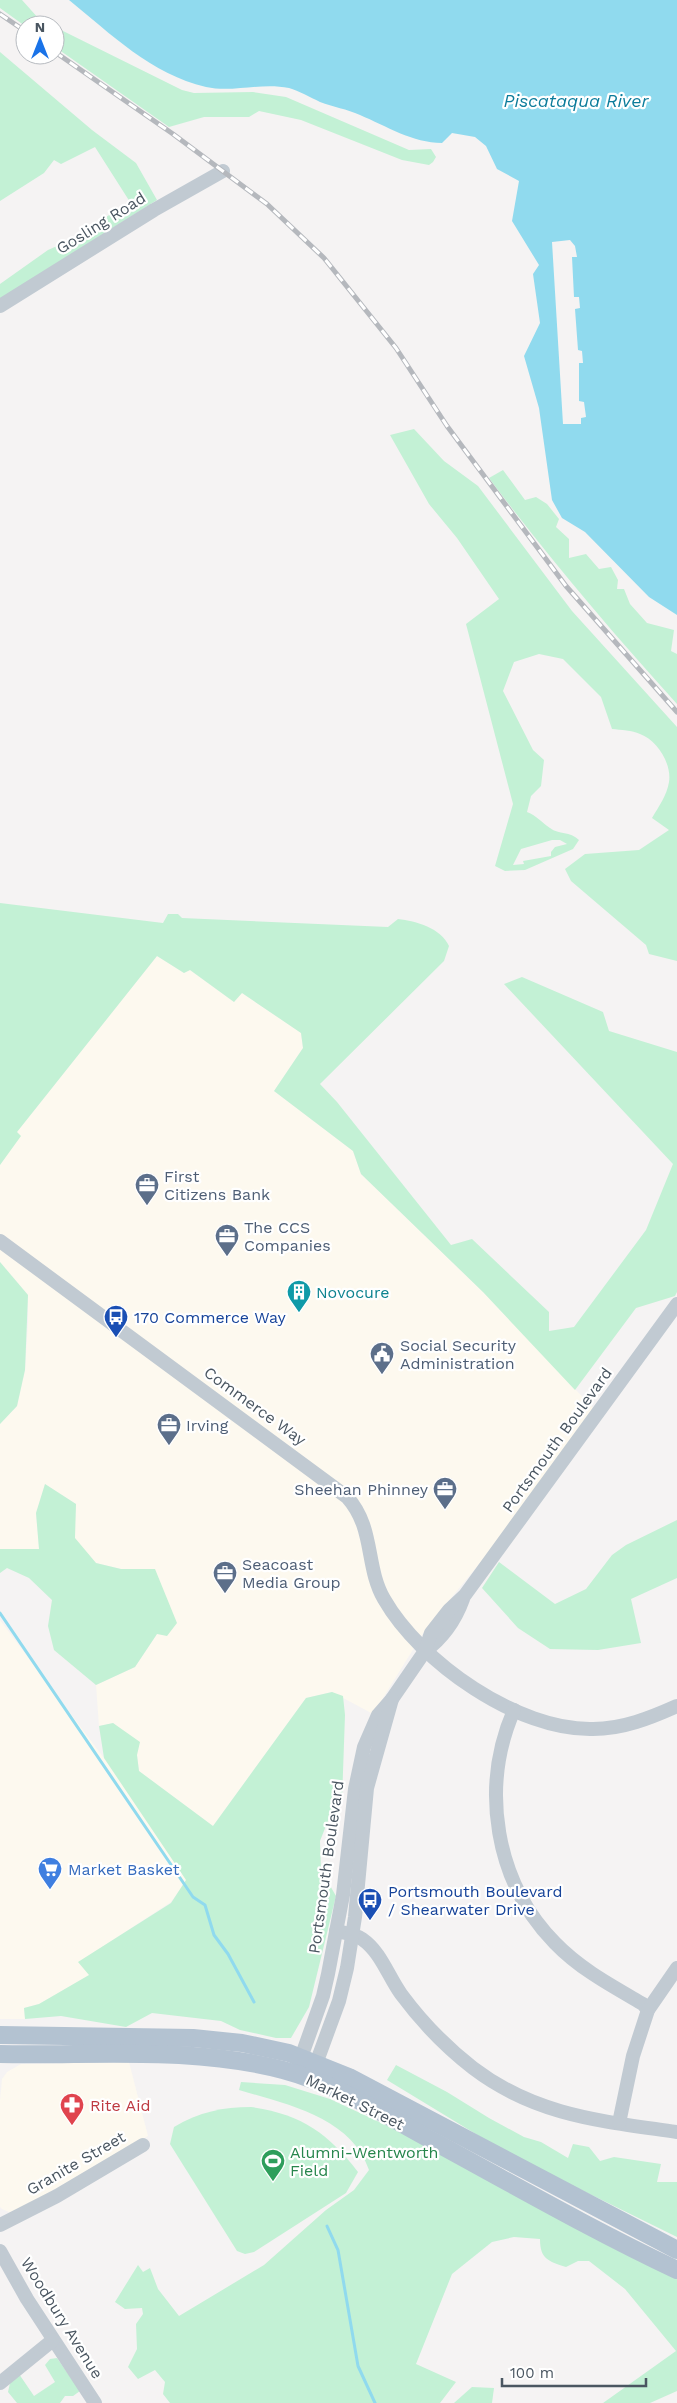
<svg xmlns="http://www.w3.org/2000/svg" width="677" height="2403" font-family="'Work Sans',sans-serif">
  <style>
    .commercial { fill: #fdf9ef }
    .green { fill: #c3f1d5; fill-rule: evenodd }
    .water { fill: #90daee }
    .pier { fill: #f5f3f3 }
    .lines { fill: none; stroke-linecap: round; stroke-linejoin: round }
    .stream { stroke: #90daee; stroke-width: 3 }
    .minor { stroke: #c1cad2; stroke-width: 14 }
    .major { stroke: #b3c2d1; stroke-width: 18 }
    .rail-casing { stroke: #b5b8bd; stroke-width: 5 }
    .rail { stroke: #fff; stroke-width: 3; stroke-dasharray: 9; stroke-linecap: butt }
    .labels { text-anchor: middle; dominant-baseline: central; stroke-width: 4.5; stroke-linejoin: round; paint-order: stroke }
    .street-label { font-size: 16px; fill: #4a5661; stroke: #fff }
    .service-label { font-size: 16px; fill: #4e5e75; stroke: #fff; text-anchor: start }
    .culture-label { font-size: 16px; fill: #0d838f; stroke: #fff; text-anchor: start }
    .transit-label { font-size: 16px; fill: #164399; stroke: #fff; text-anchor: start }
    .shop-label { font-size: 16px; fill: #366cbe; stroke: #fff; text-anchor: start }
    .health-label { font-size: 16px; fill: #be3a42; stroke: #fff; text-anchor: start }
    .leisure-label { font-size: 16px; fill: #27864d; stroke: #fff; text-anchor: start }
    .water-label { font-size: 18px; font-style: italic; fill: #0c7c9b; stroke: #fff }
  </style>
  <rect width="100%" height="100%" fill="#f5f3f3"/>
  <g class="commercial">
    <polygon points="157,956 184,973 190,970 234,1002 242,993 301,1033 303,1048 274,1091 353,1151 361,1174 483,1292 594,1409 498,1541 427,1627 373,1714 332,1692 306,1698 213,1826 139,1771 137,1755 114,1723 99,1726 96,1685 135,1667 157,1634 155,1569 121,1569 96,1563 74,1538 76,1504 45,1484 36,1513 39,1549 0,1549 0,1424 17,1406 25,1370 28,1322 28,1295 0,1262 0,1165 20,1136 17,1132"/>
    <polygon points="0,1620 104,1758 187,1880 171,1902 79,1962 90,1975 39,2004 24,2008 25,2019 0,2019"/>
    <polygon points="129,2062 148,2136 16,2211 9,2212 2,2209 0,2207 0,2100 2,2079 7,2072 21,2064"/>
  </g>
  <g class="green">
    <polygon points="0,0 22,0 39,19 52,25 25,26 0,8"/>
    <polygon points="55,27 182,90 194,93 253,92 286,97 409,150 431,149 436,157 433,162 429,165 402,160 301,120 259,111 249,117 204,117 169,127 55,47"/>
    <polygon points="0,52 92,130 136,163 157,200 0,299 0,284 48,250 66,242 130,202 95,147 61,164 54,160 44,173 0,201"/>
    <path d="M414,429L444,461L478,486L572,611L677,727V961L649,954L646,945L571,881L565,869L585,854L639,850L669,830L652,818C659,806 667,795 669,782C672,764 657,740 640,734C632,730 621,730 612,729L601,697L563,659L539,654L514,662L503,691L533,750L544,760L541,786L531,796L527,812C537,816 541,822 550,828C559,835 570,831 579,840L573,849L525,870L505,871L495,866L513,804L466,624L499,599L457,538L429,504L390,435ZM552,840H560L567,844L555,847L551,852V856L523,861L524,864L513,865L521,849Z"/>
    <path d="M503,470L525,500L536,497L547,504L559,519L556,527L569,539V558L586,554L599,569L611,567L618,580L617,589H624L630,604L647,623L674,630L671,651L677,654V704C611,631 548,557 489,478Z"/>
    <path d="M0,903L163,923L168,914H178L182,918L388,927L398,919C416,921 441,928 449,946L444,961L320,1084L337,1102L451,1245L472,1239L549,1312V1331L574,1327L646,1230L673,1164L504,984L522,977L603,1012L609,1031L677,1052V1292L675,1296L636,1308L575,1390L483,1292L361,1174L353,1151L274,1091L303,1048L301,1033L242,993L234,1002L190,970L184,973L157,956L17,1132L21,1136L0,1165Z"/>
    <polygon points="0,1262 28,1295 25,1370 17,1406 0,1424"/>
    <polygon points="45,1484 76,1504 75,1538 96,1563 121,1569 155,1569 177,1623 167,1636 157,1634 135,1667 96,1685 54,1650 48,1626 52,1600 29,1578 7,1568 0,1573 0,1549 39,1549 36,1513"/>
    <polygon points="677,1520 677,1578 631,1599 641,1643 598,1650 550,1649 518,1628 482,1588 499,1562 555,1604 586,1589 612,1555 626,1545"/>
    <polygon points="332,1692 343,1696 345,1715 342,1801 331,1813 320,1841 321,1870 336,1896 309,2007 291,2038 276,2038 240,2030 221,2021 152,2013 126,2027 61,2016 25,2019 24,2008 39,2004 89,1975 78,1962 171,1903 186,1880 104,1758 99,1726 113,1723 140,1742 137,1755 139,1771 213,1826 306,1698"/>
    <polygon points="396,2065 447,2092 489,2118 524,2137 541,2142 568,2158 573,2144 589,2147 600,2161 614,2157 661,2164 657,2182 677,2182 677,2237 545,2172 484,2139 387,2080"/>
    <path d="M241,2082L285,2085L330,2099L403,2133L677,2278V2391L650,2403H603L676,2351L625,2289L589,2261H578L566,2267C548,2261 540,2259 540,2239L514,2237L492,2242L452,2274L416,2364L456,2382L440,2403H170L163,2394L165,2382L155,2370L138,2379L128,2367L137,2349L136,2324L143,2314L142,2308L125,2309L115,2302L138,2265L143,2272L150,2268L158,2289L179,2316L264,2265L326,2210L354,2190L369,2170C351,2117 286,2104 239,2090Z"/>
    <path d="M251,2107C301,2114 328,2133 358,2172L346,2193L254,2252L245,2254L237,2251L170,2144L174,2127C199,2112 223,2107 251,2107Z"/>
    <polygon points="57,2358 80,2391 73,2396 65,2396 60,2403 17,2403 8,2392 10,2383 19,2374 34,2396 55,2382 45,2365 50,2359"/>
    <polygon points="472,2387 494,2388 492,2403 454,2403"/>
  </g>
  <path class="water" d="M69,0H677V615L649,597L585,532L562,518L552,500L539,408L524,356L540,323L533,274L539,265L512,221L519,181L497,169L486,146L475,137L452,133L442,143C413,143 386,126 360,115C347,109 333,107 320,102C310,97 299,91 289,88C261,82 233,93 206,87C151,74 111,34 69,0Z"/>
  <polygon class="pier" points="570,240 575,246 577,257 572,257 574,297 579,297 580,308 575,309 578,350 582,351 583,363 579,363 579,401 584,402 586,417 581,418 581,424 563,424 552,242"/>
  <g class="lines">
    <g class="stream">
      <polyline points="0,1613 193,1897 205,1905 214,1935 228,1954 254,2002"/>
      <polyline points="327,2226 338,2250 358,2366 375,2403"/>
    </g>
    <g class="minor">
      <polyline points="0,306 154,210 223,171"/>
      <path d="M0,1241L347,1497C375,1528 365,1566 384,1599C420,1662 518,1731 593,1729C623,1729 650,1718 677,1706"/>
      <path d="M425,1651C444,1637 455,1621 463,1599"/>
      <path d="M514,1710C480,1788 495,1882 555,1943C580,1969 612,1986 643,2004L648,2010"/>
      <path d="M336,1931C345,1933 355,1934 362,1939C381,1952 388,1976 401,1994C421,2021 446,2047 473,2068C536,2116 602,2121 677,2132"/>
      <polyline points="298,2066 323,1996 328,1974 343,1895 355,1789 364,1747 378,1715 392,1699 425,1651 431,1633 449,1610 465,1595 677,1304"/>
      <polyline points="313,2072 339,2001 347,1968 355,1917 367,1788 392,1699"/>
      <polyline points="619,2123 633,2056 648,2010 677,1968"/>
      <polyline points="0,2225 57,2196 143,2145"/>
      <polyline points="0,2251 27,2299 95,2403"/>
      <polyline points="0,2383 53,2340"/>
    </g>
    <g class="major">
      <polyline points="0,2035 193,2038 242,2043 289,2053 349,2077 677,2250"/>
      <path d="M0,2054C94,2056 191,2046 283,2070C336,2084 385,2115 433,2141C514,2185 594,2231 677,2270"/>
    </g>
    <defs>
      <g id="rail">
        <polyline points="0,14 25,31"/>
        <polyline points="55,52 173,134 267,204 324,258 396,348 447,426 566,586 677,712"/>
      </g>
    </defs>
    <use href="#rail" class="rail-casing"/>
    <use href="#rail" class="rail"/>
  </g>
  <defs>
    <symbol id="office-pin" viewBox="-11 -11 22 30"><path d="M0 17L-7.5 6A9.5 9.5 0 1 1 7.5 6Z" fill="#5c6f8a" stroke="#fff"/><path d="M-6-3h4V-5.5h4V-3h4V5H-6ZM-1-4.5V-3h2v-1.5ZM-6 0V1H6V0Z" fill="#fff"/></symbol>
    <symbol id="building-pin" viewBox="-11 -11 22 30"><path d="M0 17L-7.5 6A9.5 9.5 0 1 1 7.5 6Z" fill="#0f9aa8" stroke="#fff"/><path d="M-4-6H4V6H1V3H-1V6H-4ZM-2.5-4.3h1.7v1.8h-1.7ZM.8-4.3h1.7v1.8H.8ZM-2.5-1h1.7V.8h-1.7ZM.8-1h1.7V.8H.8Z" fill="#fff"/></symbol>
    <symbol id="bus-pin" viewBox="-11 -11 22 30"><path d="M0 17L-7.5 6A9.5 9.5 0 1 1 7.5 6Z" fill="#1a4fb4" stroke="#fff"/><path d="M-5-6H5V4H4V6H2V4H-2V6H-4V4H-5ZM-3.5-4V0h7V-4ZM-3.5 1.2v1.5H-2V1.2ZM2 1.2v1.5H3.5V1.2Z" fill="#fff"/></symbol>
    <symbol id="civic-pin" viewBox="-11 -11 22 30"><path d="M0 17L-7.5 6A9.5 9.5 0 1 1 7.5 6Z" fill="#5c6f8a" stroke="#fff"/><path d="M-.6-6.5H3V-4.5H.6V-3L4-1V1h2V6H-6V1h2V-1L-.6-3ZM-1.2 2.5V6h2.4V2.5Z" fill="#fff"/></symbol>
    <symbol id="supermarket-pin" viewBox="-11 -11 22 30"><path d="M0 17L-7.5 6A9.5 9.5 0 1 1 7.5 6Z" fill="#3f7fe0" stroke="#fff"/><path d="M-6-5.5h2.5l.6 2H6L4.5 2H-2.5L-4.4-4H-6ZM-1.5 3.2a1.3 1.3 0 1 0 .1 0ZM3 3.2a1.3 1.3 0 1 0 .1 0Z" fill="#fff"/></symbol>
    <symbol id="pharmacy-pin" viewBox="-11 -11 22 30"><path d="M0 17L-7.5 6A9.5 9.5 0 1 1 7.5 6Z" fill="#e0444e" stroke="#fff"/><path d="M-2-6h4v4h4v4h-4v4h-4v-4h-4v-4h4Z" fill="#fff"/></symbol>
    <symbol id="stadium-pin" viewBox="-11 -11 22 30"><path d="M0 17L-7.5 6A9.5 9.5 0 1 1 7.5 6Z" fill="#2e9e5b" stroke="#fff"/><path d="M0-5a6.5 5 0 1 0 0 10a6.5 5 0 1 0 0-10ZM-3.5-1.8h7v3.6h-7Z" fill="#fff"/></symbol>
  </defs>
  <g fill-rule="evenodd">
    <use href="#office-pin" x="133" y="1171" width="28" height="38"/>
    <use href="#office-pin" x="213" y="1222" width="28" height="38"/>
    <use href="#building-pin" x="285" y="1278" width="28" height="38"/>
    <use href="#bus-pin" x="102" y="1303" width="28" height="38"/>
    <use href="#civic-pin" x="368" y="1340" width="28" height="38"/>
    <use href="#office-pin" x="155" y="1411" width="28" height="38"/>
    <use href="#office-pin" x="431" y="1475" width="28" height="38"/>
    <use href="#office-pin" x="211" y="1559" width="28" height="38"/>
    <use href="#supermarket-pin" x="36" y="1855" width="28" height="38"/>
    <use href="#bus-pin" x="356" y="1886" width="28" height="38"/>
    <use href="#pharmacy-pin" x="58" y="2091" width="28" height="38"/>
    <use href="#stadium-pin" x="259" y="2147" width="28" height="38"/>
  </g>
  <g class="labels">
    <g class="street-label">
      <text transform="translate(101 223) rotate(-32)">Gosling Road</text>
      <text transform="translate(255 1406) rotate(36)">Commerce Way</text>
      <text transform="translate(557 1440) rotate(-54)">Portsmouth Boulevard</text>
      <text transform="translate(326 1867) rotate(-82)">Portsmouth Boulevard</text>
      <text transform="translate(355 2102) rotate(26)">Market Street</text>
      <text transform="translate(76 2163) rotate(-30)">Granite Street</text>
      <text transform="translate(62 2318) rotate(58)">Woodbury Avenue</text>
    </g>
    <g class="service-label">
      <text x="164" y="1176">First<tspan x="164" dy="18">Citizens Bank</tspan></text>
      <text x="244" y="1227">The CCS<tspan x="244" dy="18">Companies</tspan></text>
      <text x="400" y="1345">Social Security<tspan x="400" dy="18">Administration</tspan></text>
      <text x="186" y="1425">Irving</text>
      <text x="428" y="1489" text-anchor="end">Sheehan Phinney</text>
      <text x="242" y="1564">Seacoast<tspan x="242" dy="18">Media Group</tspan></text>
    </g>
    <g class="culture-label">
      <text x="316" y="1292">Novocure</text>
    </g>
    <g class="transit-label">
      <text x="134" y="1317">170 Commerce Way</text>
      <text x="388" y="1891">Portsmouth Boulevard<tspan x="388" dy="18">/ Shearwater Drive</tspan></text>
    </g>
    <g class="shop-label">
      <text x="68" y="1869">Market Basket</text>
    </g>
    <g class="health-label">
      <text x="90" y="2105">Rite Aid</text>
    </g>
    <g class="leisure-label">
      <text x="290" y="2152">Alumni-Wentworth<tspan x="290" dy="18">Field</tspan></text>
    </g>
    <g class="water-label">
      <text x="576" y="100">Piscataqua River</text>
    </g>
  </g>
  <g transform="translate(40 40)"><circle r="24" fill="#ffffff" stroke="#b7bbc0"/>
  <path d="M0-4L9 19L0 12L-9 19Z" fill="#1a73e8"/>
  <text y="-8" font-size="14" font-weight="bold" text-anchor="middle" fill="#4a5661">N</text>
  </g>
  <path d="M502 2378v8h144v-8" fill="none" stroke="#4a5661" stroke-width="2.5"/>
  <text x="510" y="2378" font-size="15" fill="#4a5661" stroke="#ffffff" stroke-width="4" paint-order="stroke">100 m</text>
</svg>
